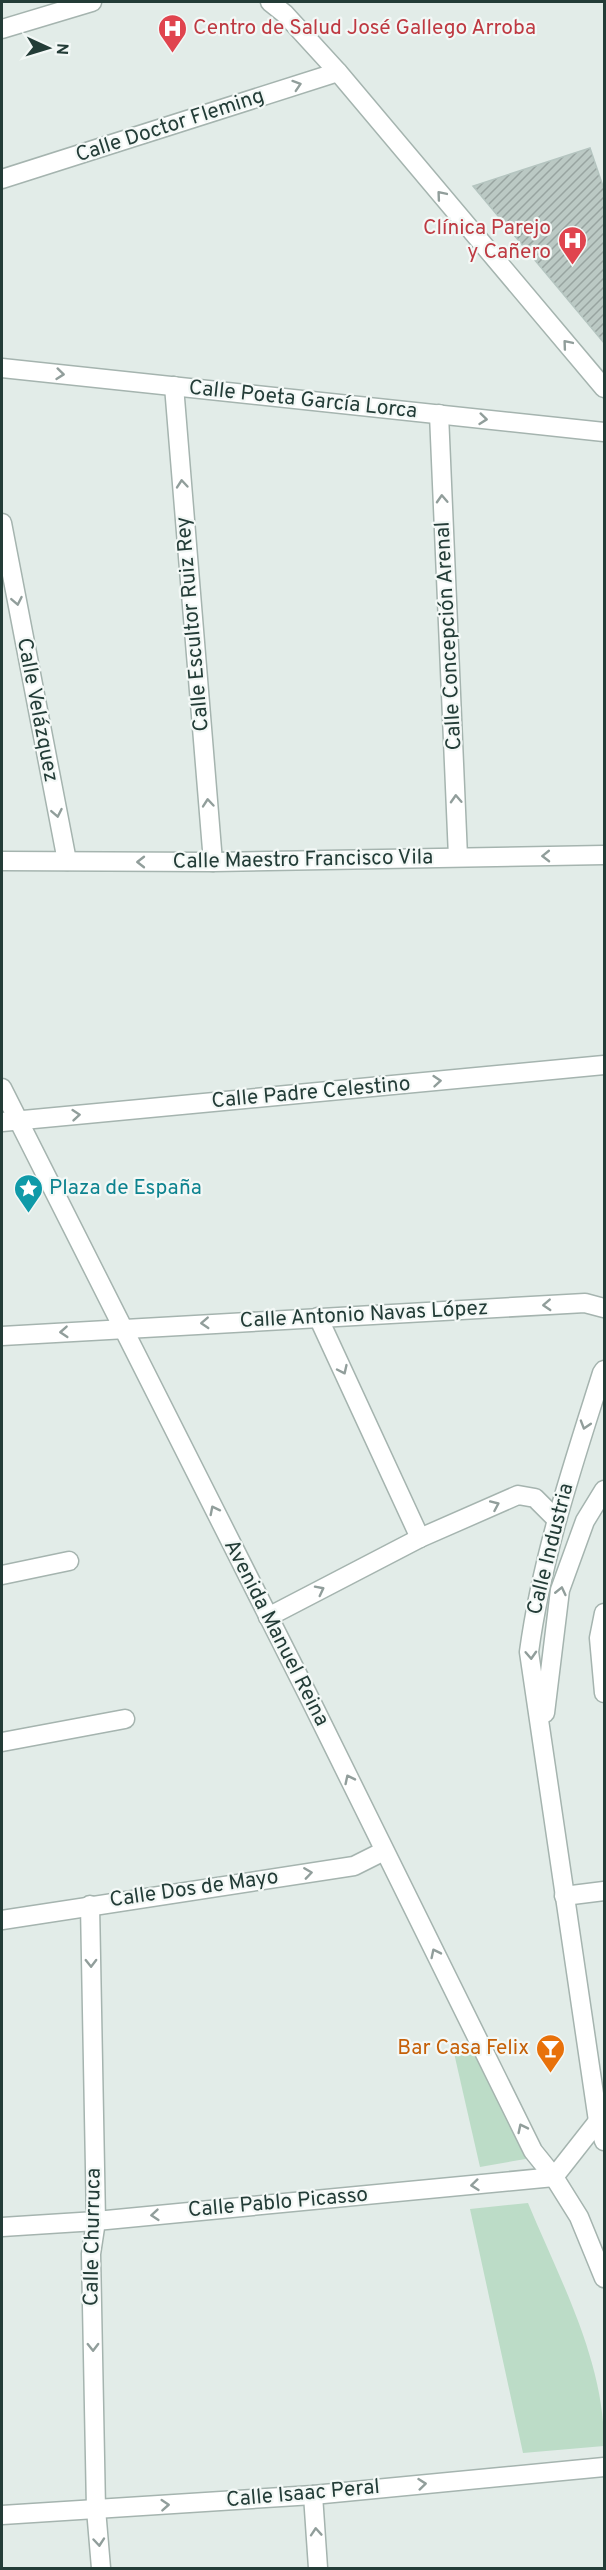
<svg xmlns="http://www.w3.org/2000/svg" width="606" height="2570" font-family="Overpass,sans-serif">
  <style>
    .green { fill: #bcdcc7 }
    .building { fill: url(#building-hatch); stroke: #b5c5c0; stroke-width: 1.5 }
    .lines { fill: none; stroke-linecap: round; stroke-linejoin: round }
    .minor-casing { stroke: #a5b4af; stroke-width: 21 }
    .minor { stroke: #fff; stroke-width: 18 }
    .oneway { stroke: #919e9b }
    .labels { text-anchor: middle; dominant-baseline: central; stroke-width: 4.5; stroke-linejoin: round; paint-order: stroke }
    .health-label { font-size: 21px; fill: #be3a42; stroke: #f3f8f6; text-anchor: start }
    .street-label { font-size: 21px; fill: #233c37; stroke: #f3f8f6 }
    .culture-label { font-size: 21px; fill: #0d838f; stroke: #f3f8f6; text-anchor: start }
    .food-label { font-size: 21px; fill: #c56008; stroke: #f3f8f6; text-anchor: end }
  </style>
  <defs>
    <pattern id="building-hatch" width="6" height="6" patternUnits="userSpaceOnUse" patternTransform="scale(1.5)"><rect width="6" height="6" fill="#bbc9c4"/><path d="M-1 1l2-2M0 6l6-6M5 7l2-2" fill="none" stroke="#98a4a0"/></pattern>
  </defs>
  <rect width="100%" height="100%" fill="#e2ece8"/>
  <g class="green">
    <polygon points="477,2046 531,2158 480,2167 454,2053"/>
    <path d="M528,2203C560,2280 605,2362 604,2446L523,2453L470,2209Z"/>
  </g>
  <polygon class="building" points="590,148 604,189 604,343 473,186"/>
  <g class="lines">
    <defs>
      <g id="minor">
        <polyline points="270,2 285,14 338,72 604,388"/>
        <polyline points="2,29 92,2"/>
        <polyline points="2,179 338,72"/>
        <polyline points="2,368 604,432"/>
        <polyline points="174,386 213,862"/>
        <polyline points="439,414 458,857"/>
        <polyline points="2,523 67,861"/>
        <polyline points="2,861 213,862 604,855"/>
        <polyline points="2,1088 310,1699 533,2151 554,2177 579,2217 604,2278"/>
        <polyline points="2,1122 604,1065"/>
        <polyline points="318,1317 420,1538"/>
        <polyline points="2,1336 585,1303 604,1308"/>
        <path d="M604,1370L602,1373C573,1465 542,1556 529,1652L598,2121L604,2141"/>
        <polyline points="2,1575 69,1561"/>
        <polyline points="604,1613 599,1638 604,1693"/>
        <polyline points="268,1617 420,1538 518,1495 535,1498 556,1519"/>
        <polyline points="545,1713 560,1590 585,1521 604,1490"/>
        <polyline points="2,1742 125,1719"/>
        <polyline points="564,1896 604,1891"/>
        <polyline points="90,1905 96,2221 91,2254 96,2509 101,2568"/>
        <polyline points="2,1920 354,1866 384,1851"/>
        <polyline points="554,2177 598,2121"/>
        <polyline points="2,2227 96,2221 554,2177"/>
        <polyline points="313,2495 318,2568"/>
        <polyline points="2,2515 313,2495 604,2467"/>
      </g>
    </defs>
    <use href="#minor" class="minor-casing"/>
    <use href="#minor" class="minor"/>
  </g>
  <defs><path id="oneway-chevron" d="M-2-3.5L2.5 0L-2 3.5" fill="none" stroke-width="1.6" stroke-linecap="round" stroke-linejoin="round" transform="scale(1.5)"/></defs>
  <g class="oneway">
    <use href="#oneway-chevron" transform="translate(297 85) rotate(-18)"/>
    <use href="#oneway-chevron" transform="translate(441 195) rotate(-130)"/>
    <use href="#oneway-chevron" transform="translate(567 344) rotate(-130)"/>
    <use href="#oneway-chevron" transform="translate(60 374) rotate(6)"/>
    <use href="#oneway-chevron" transform="translate(483 419) rotate(6)"/>
    <use href="#oneway-chevron" transform="translate(182 484) rotate(-95)"/>
    <use href="#oneway-chevron" transform="translate(442 499) rotate(-93)"/>
    <use href="#oneway-chevron" transform="translate(17 601) rotate(79)"/>
    <use href="#oneway-chevron" transform="translate(456 799) rotate(-93)"/>
    <use href="#oneway-chevron" transform="translate(208 803) rotate(-95)"/>
    <use href="#oneway-chevron" transform="translate(57 813) rotate(79)"/>
    <use href="#oneway-chevron" transform="translate(546 856) rotate(179)"/>
    <use href="#oneway-chevron" transform="translate(141 862) rotate(-180)"/>
    <use href="#oneway-chevron" transform="translate(437 1081) rotate(-5)"/>
    <use href="#oneway-chevron" transform="translate(76 1115) rotate(-5)"/>
    <use href="#oneway-chevron" transform="translate(547 1305) rotate(177)"/>
    <use href="#oneway-chevron" transform="translate(205 1323) rotate(177)"/>
    <use href="#oneway-chevron" transform="translate(64 1332) rotate(176)"/>
    <use href="#oneway-chevron" transform="translate(343 1370) rotate(65)"/>
    <use href="#oneway-chevron" transform="translate(585 1425) rotate(107)"/>
    <use href="#oneway-chevron" transform="translate(495 1505) rotate(-24)"/>
    <use href="#oneway-chevron" transform="translate(214 1510) rotate(-117)"/>
    <use href="#oneway-chevron" transform="translate(320 1590) rotate(-27)"/>
    <use href="#oneway-chevron" transform="translate(561 1591) rotate(-77)"/>
    <use href="#oneway-chevron" transform="translate(531 1655) rotate(87)"/>
    <use href="#oneway-chevron" transform="translate(349 1779) rotate(-116)"/>
    <use href="#oneway-chevron" transform="translate(308 1873) rotate(-8)"/>
    <use href="#oneway-chevron" transform="translate(435 1953) rotate(-116)"/>
    <use href="#oneway-chevron" transform="translate(91 1963) rotate(89)"/>
    <use href="#oneway-chevron" transform="translate(522 2128) rotate(-116)"/>
    <use href="#oneway-chevron" transform="translate(475 2185) rotate(174)"/>
    <use href="#oneway-chevron" transform="translate(155 2215) rotate(175)"/>
    <use href="#oneway-chevron" transform="translate(93 2347) rotate(89)"/>
    <use href="#oneway-chevron" transform="translate(422 2484) rotate(-6)"/>
    <use href="#oneway-chevron" transform="translate(165 2505) rotate(-4)"/>
    <use href="#oneway-chevron" transform="translate(316 2532) rotate(-94)"/>
    <use href="#oneway-chevron" transform="translate(99 2542) rotate(85)"/>
  </g>
  <defs>
    <symbol id="hospital-pin" viewBox="-11 -11 22 30"><path d="M0 17L-7.5 6A9.5 9.5 0 1 1 7.5 6Z" fill="#e0444e" stroke="#f3f8f6"/><path d="M-5-5h3v3.5h4V-5h3V5h-3V1.5h-4V5h-3Z" fill="#fff"/></symbol>
    <symbol id="sight-pin" viewBox="-11 -11 22 30"><path d="M0 17L-7.5 6A9.5 9.5 0 1 1 7.5 6Z" fill="#0f9aa8" stroke="#f3f8f6"/><path d="M0-6L1.8-2.2L6-1.7L2.9 1.2L3.7 5.4L0 3.3L-3.7 5.4L-2.9 1.2L-6-1.7L-1.8-2.2Z" fill="#fff"/></symbol>
    <symbol id="bar-pin" viewBox="-11 -11 22 30"><path d="M0 17L-7.5 6A9.5 9.5 0 1 1 7.5 6Z" fill="#e8710a" stroke="#f3f8f6"/><path d="M-6-5H6L.8 .8V4.5H3.5V6h-7V4.5H-.8V.8Z" fill="#fff"/></symbol>
  </defs>
  <g fill-rule="evenodd">
    <use href="#hospital-pin" x="156" y="12" width="33" height="45"/>
    <use href="#hospital-pin" x="556" y="224" width="33" height="45"/>
    <use href="#sight-pin" x="12" y="1172" width="33" height="45"/>
    <use href="#bar-pin" x="534" y="2032" width="33" height="45"/>
  </g>
  <g class="labels">
    <g class="health-label">
      <text x="193" y="28">Centro de Salud José Gallego Arroba</text>
      <text x="551" y="228" text-anchor="end">Clínica Parejo<tspan x="551" dy="24">y Cañero</tspan></text>
    </g>
    <g class="street-label">
      <text transform="translate(170 126) rotate(-18)">Calle Doctor Fleming</text>
      <text transform="translate(303 400) rotate(6)">Calle Poeta García Lorca</text>
      <text transform="translate(193 624) rotate(-95)">Calle Escultor Ruiz Rey</text>
      <text transform="translate(449 636) rotate(-93)">Calle Concepción Arenal</text>
      <text transform="translate(37 710) rotate(79)">Calle Velázquez</text>
      <text transform="translate(303 860) rotate(-1)">Calle Maestro Francisco Vila</text>
      <text transform="translate(311 1093) rotate(-5)">Calle Padre Celestino</text>
      <text transform="translate(364 1315) rotate(-3)">Calle Antonio Navas López</text>
      <text transform="translate(551 1549) rotate(-76)">Calle Industria</text>
      <text transform="translate(276 1633) rotate(63)">Avenida Manuel Reina</text>
      <text transform="translate(194 1889) rotate(-8)">Calle Dos de Mayo</text>
      <text transform="translate(278 2203) rotate(-5)">Calle Pablo Picasso</text>
      <text transform="translate(93 2237) rotate(-89)">Calle Churruca</text>
      <text transform="translate(303 2494) rotate(-5)">Calle Isaac Peral</text>
    </g>
    <g class="culture-label">
      <text x="49" y="1188">Plaza de España</text>
    </g>
    <g class="food-label">
      <text x="529" y="2048">Bar Casa Felix</text>
    </g>
  </g>
  <rect width="606" height="2570" fill="none" stroke="#233c37" stroke-width="6"/>
  <g transform="translate(48 48) rotate(94)" stroke="#f3f8f6" stroke-width="4.5" paint-order="stroke">
  <path d="M0-4.5L10 22L0 15L-10 22Z" fill="#233c37"/>
  <text y="-9" font-size="16" font-weight="bold" text-anchor="middle" fill="#233c37">N</text>
  </g>
</svg>
